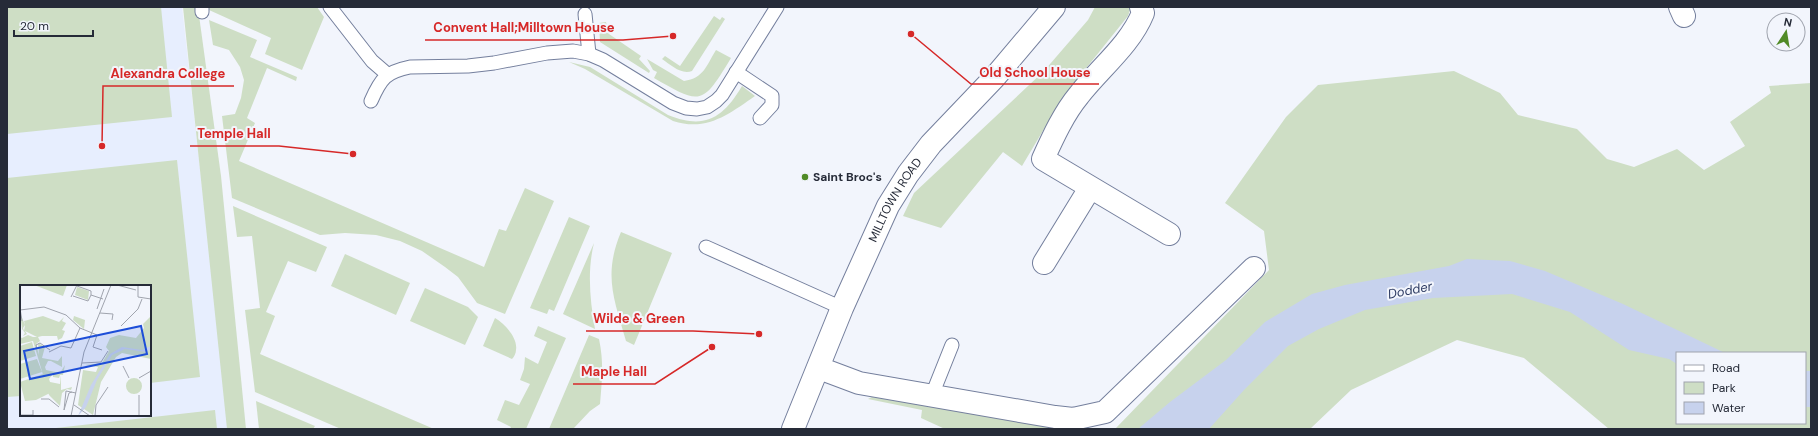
<svg xmlns="http://www.w3.org/2000/svg" width="1818" height="436" font-family="'DM Sans',sans-serif">
  <style>
    .built { fill: #e7eefe; fill-rule: evenodd }
    .green { fill: #cedec5; fill-rule: evenodd }
    .water { fill: #c7d2ed }
    .lines { fill: none; stroke-linecap: round; stroke-linejoin: round }
    .lane-casing { stroke: #747f9d; stroke-width: 15 }
    .street-casing { stroke: #747f9d; stroke-width: 24 }
    .secondary-casing { stroke: #747f9d; stroke-width: 24 }
    .lane { stroke: #fff; stroke-width: 13 }
    .street { stroke: #fff; stroke-width: 22 }
    .secondary { stroke: #fff; stroke-width: 22 }
    .poi-dot { fill: #518b27; stroke: #f2f5fc; stroke-width: 1.5 }
    .labels { text-anchor: middle; dominant-baseline: central; stroke-width: 4; stroke-linejoin: round; paint-order: stroke }
    .poi-label { font-size: 12px; font-weight: bold; fill: #262b38; stroke: #f2f5fc; text-anchor: start }
    .street-label { font-size: 12px; fill: #262b38; stroke: #f2f5fc }
    .water-label { font-size: 13px; font-style: italic; fill: #2e3c63; stroke: #f2f5fc }
    .inset-road { fill: none; stroke: #a0a4ae; stroke-width: 1 }
    .view { fill: #1d4ed8; fill-opacity: 0.15; stroke: #1d4ed8; stroke-width: 2 }
    .inset-edge { fill: none; stroke: #262b38; stroke-width: 2 }
    .leader { fill: none; stroke: #d62828; stroke-width: 1.5 }
    .callout-dot { fill: #d62828; stroke: #f2f5fc; stroke-width: 1.5 }
    .callout-label { font-size: 13px; text-anchor: middle; font-weight: bold; fill: #d62828; stroke: #f2f5fc; stroke-width: 4; stroke-linejoin: round; paint-order: stroke }
  </style>
  <rect width="100%" height="100%" fill="#f2f5fc"/>
  <path class="built" d="M7,7H182L229,429H7ZM21,286H150V415H21Z"/>
  <g class="green">
    <polygon points="7,7 161,7 172,117 7,134"/>
    <polygon points="183,7 198,8 221,176 246,429 227,429"/>
    <polygon points="209,7 317,7 324,17 302,70 265,54 271,38 209,10"/>
    <polygon points="1095,7 1131,7 1128,16 1063,97 1022,166 1003,152 941,228 903,216 914,193 1044,71 1088,20"/>
    <path d="M714,16L720,20L722,17L725,19L692,71C681,75 671,65 662,59L665,56L680,66Z"/>
    <polygon points="209,20 257,40 250,57 297,77 296,81 267,68 247,118 255,123 239,161 484,267 499,229 506,231 525,188 554,201 505,314 477,303 458,277 445,267 422,251 400,241 376,235 345,233 320,235 232,198 222,116 235,114 241,98 244,80 240,67 229,50 213,45"/>
    <polygon points="606,22 609,34 641,56 639,59 650,71 649,73 600,42 599,23"/>
    <path d="M716,50L731,58C702,106 701,105 654,78L657,72L653,70L647,59L684,81C704,78 706,66 716,50Z"/>
    <path d="M569,62L590,67L668,115C705,130 723,118 742,86L755,96C729,114 707,132 673,121L585,69Z"/>
    <path d="M1454,71L1500,93L1518,115L1577,129L1607,159L1634,167L1677,149L1704,170L1745,146L1730,122L1771,93L1769,86L1811,83V429H1609L1524,358L1457,340L1351,390L1310,429H945L921,418L922,410L868,399L872,397L1061,428H1116L1269,270L1264,231L1225,203L1286,117L1318,85ZM1677,353H1805V423H1677Z"/>
    <polygon points="177,160 200,377 150,383 150,286 21,286 21,396 7,397 7,178"/>
    <polygon points="233,206 327,247 316,272 288,261 266,312 275,316 260,354 434,429 341,429 255,392 245,310 260,308 252,236 237,237"/>
    <polygon points="569,217 590,226 554,311 549,309 547,314 530,308"/>
    <path d="M621,232L672,253L634,345L626,341C614,299 603,275 621,232Z"/>
    <path d="M594,243C587,271 590,301 595,329L563,314Z"/>
    <polygon points="345,254 410,283 396,315 331,286"/>
    <polygon points="425,288 468,307 478,317 465,345 410,321"/>
    <path d="M495,318C505,324 518,338 516,350C516,353 514,357 512,359L483,346Z"/>
    <polygon points="538,326 566,338 526,429 510,429 511,427 497,420 505,400 519,405 530,384 520,380 524,369 525,357 538,364 547,342 534,336"/>
    <path d="M589,335L599,339C604,362 602,381 600,404L590,411L573,429H549Z"/>
    <polygon points="256,401 315,426 313,429 259,429"/>
    <polygon points="215,410 217,429 47,429"/>
  </g>
  <g class="water">
    <polygon points="1467,259 1510,261 1545,271 1623,304 1725,353 1677,353 1677,364 1669,359 1629,350 1570,312 1512,294 1433,298 1365,310 1319,329 1288,346 1244,390 1209,429 1138,429 1170,402 1226,360 1265,322 1312,294 1345,285 1449,266"/>
    <rect x="1805" y="371" width="6" height="36"/>
  </g>
  <g class="lines">
    <defs>
      <g id="lane">
        <polyline points="202,7 202,12"/>
        <polyline points="330,7 372,61 387,74"/>
        <polyline points="585,14 589,54"/>
        <polyline points="736,72 772,96 772,105 760,118"/>
        <path d="M371,101C381,78 386,72 410,67L468,66L494,63L547,53L573,51L589,54L603,60L673,103L686,108L697,109L707,107L716,101L722,95L777,7"/>
        <polyline points="706,247 842,308"/>
        <polyline points="932,395 952,345"/>
      </g>
      <g id="street">
        <path d="M1141,7L1143,13C1130,45 1100,68 1079,95C1064,113 1053,137 1043,159L1169,234"/>
        <polyline points="1680,7 1684,16"/>
        <polyline points="1044,263 1090,188"/>
        <polyline points="819,368 859,383 1055,417 1073,419 1105,412 1254,268"/>
      </g>
      <g id="secondary">
        <path id="s1" d="M793,429L842,308L888,206L908,174L931,144L994,78L1054,7"/>
      </g>
    </defs>
    <use href="#lane" class="lane-casing"/>
    <use href="#street" class="street-casing"/>
    <use href="#secondary" class="secondary-casing"/>
    <use href="#lane" class="lane"/>
    <use href="#street" class="street"/>
    <use href="#secondary" class="secondary"/>
  </g>
  <circle class="poi-dot" cx="805" cy="177" r="4"/>
  <g class="labels">
    <g class="poi-label">
      <text x="813" y="177">Saint Broc's</text>
    </g>
    <g class="street-label">
      <text stroke="none"><textPath href="#s1" startOffset="251">MILLTOWN ROAD</textPath></text>
    </g>
    <g class="water-label">
      <text transform="translate(1410 290) rotate(-11)">Dodder</text>
    </g>
  </g>
  <g transform="translate(20 285)">
    <rect width="131" height="131" fill="#f2f5fc"/>
    <path d="M14,0H47L43,11ZM57,2L69,6L68,15L55,10ZM0,28L5,40L3,43L4,46L5,40L4,36L23,31L39,37L44,32L42,36L46,38L42,45L45,46L42,53L38,55L37,51H22L18,52L20,56L16,59L19,70L18,58L25,62L22,73L38,76L42,71V82L31,76H28L25,82L26,85L40,88L45,80L43,90H40L39,93L33,92V89L29,94L30,97L40,99L41,90V105L52,102L51,105L47,104L42,108L40,121L29,110L13,56L0,59V52L2,53L8,50L13,52H17L5,46L7,49L3,51L5,48L2,44ZM54,31L65,35L64,44L53,35ZM131,31V74L102,68L96,72L81,97L73,130L58,120L63,85L76,87L78,82L65,80L82,78L89,66L86,62L90,53L99,50L116,53L124,43L123,39ZM12,57L16,71L0,76V61ZM17,74L22,87L0,94V79ZM23,89L30,108L16,115L5,116L0,97ZM106 101a8 8 0 1 1 16 0a8 8 0 1 1-16 0Z" fill="#cedec5"/>
    <path d="M131,61V64L126,67L105,64L92,70L77,95L66,122L58,131L71,100L90,69L102,62L122,65Z" fill="#c7d2ed"/>
    <path class="inset-road" d="M97,0L116,5M118,0V12L131,14M71,10L83,14M53,11L68,16L71,10V6L57,1M51,12L57,0M0,23L2,36M77,24L84,4M0,25L24,22L46,30L60,43L77,50L73,62L82,65M80,28L93,29L92,35M101,41L118,24L122,14M17,64L16,60L20,58L30,65M29,67L41,61L51,63L60,43M62,78L81,77L88,66M103,81L109,93M119,93L131,86M52,107L49,108L44,125L46,106L56,108M119,110V131M21,114H29L39,122M54,120L70,131M1,130H13V125M51,131L64,67L91,0M75,131L76,120L88,102"/>
    <path class="view" d="M121,41L127,69L10,94L4,66Z"/>
    <rect width="131" height="131" class="inset-edge"/>
  </g>
  <path class="leader" d="M673 36L623 40H425M911 34L971 84H1099M102 146L103 86H234M353 154L279 146H190M759 334L693 331H586M712 347L655 384H573"/>
  <g class="callout-dot">
    <circle cx="673" cy="36" r="4"/>
    <circle cx="911" cy="34" r="4"/>
    <circle cx="102" cy="146" r="4"/>
    <circle cx="353" cy="154" r="4"/>
    <circle cx="759" cy="334" r="4"/>
    <circle cx="712" cy="347" r="4"/>
  </g>
  <g class="callout-label">
    <text x="524" y="32">Convent Hall;Milltown House</text>
    <text x="1035" y="77">Old School House</text>
    <text x="168" y="78">Alexandra College</text>
    <text x="234" y="138">Temple Hall</text>
    <text x="639" y="323">Wilde &amp; Green</text>
    <text x="614" y="376">Maple Hall</text>
  </g>
  <rect width="1818" height="436" fill="none" stroke="#262b38" stroke-width="16"/>
  <rect x="1676" y="352" width="130" height="72" fill="#f2f5fc" stroke="#a0a4ae"/>
  <rect x="1684" y="365" width="20" height="6" fill="#ffffff" stroke="#a0a4ae"/>
  <text x="1712" y="372" font-size="12" fill="#262b38">Road</text>
  <rect x="1684" y="382" width="20" height="12" fill="#cedec5" stroke="#a0a4ae"/>
  <text x="1712" y="392" font-size="12" fill="#262b38">Park</text>
  <rect x="1684" y="402" width="20" height="12" fill="#c7d2ed" stroke="#a0a4ae"/>
  <text x="1712" y="412" font-size="12" fill="#262b38">Water</text>
  <g transform="translate(1786 32) rotate(12)"><circle r="19" fill="#f2f5fc" stroke="#a0a4ae"/>
  <path d="M0-3L7 15L0 10L-7 15Z" fill="#518b27"/>
  <text y="-6" font-size="11" font-weight="bold" text-anchor="middle" fill="#262b38">N</text>
  </g>
  <path d="M14 30v6h79v-6" fill="none" stroke="#262b38" stroke-width="2"/>
  <text x="20" y="30" font-size="12" fill="#262b38" stroke="#f2f5fc" stroke-width="3" paint-order="stroke">20 m</text>
</svg>
